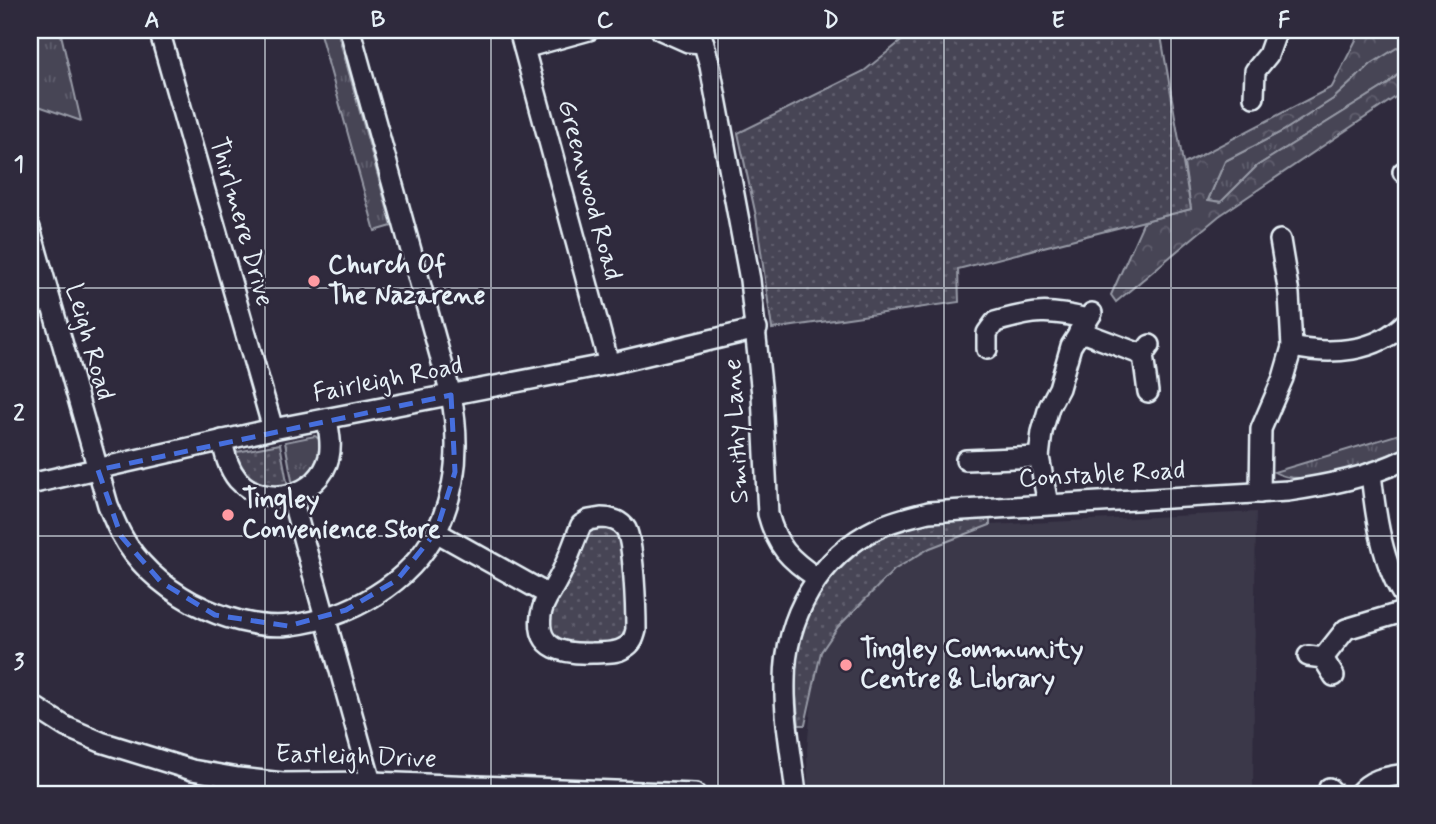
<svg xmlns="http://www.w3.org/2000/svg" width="1436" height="824" font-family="Mynerve,sans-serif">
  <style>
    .built { fill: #3b3749 }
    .grass { fill: url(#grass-tufts); stroke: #979aa6; stroke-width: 2 }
    .forest { fill: url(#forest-crowns); stroke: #979aa6; stroke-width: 2 }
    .park { fill: url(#park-dots); stroke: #979aa6; stroke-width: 2 }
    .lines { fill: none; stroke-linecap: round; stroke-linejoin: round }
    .minor-casing { stroke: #e8f1f8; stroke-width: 24 }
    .minor { stroke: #2f2a3d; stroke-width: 19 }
    .marked { fill: none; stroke: #466fde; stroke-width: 5; stroke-dasharray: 14 9; stroke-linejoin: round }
    .grid { fill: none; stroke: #e8f1f8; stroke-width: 2; stroke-opacity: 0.55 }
    .poi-dot { fill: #ff9aa2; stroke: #2f2a3d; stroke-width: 2.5 }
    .labels { text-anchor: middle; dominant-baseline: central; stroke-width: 5; stroke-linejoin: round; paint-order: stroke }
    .street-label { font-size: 26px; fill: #e8f1f8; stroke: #2f2a3d }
    .poi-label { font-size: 26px; font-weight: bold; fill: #e8f1f8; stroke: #2f2a3d; text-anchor: start }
    .neatline { fill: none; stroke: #e8f1f8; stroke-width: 2.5 }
    .grid-label { font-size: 23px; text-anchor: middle; font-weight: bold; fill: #e8f1f8 }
  </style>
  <defs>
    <pattern id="grass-tufts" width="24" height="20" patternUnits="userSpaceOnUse" patternTransform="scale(1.75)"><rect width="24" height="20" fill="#464455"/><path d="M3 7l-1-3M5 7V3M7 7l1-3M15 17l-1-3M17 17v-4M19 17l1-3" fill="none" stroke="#615f6e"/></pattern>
    <pattern id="forest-crowns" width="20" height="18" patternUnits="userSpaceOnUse" patternTransform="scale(1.75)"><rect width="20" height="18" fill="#464455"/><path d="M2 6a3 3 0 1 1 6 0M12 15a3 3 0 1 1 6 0" fill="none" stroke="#615f6e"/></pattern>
    <pattern id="park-dots" width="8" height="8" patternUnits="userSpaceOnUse" patternTransform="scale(1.75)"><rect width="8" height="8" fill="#464455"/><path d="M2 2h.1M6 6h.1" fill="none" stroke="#615f6e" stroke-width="1.8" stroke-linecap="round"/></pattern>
  </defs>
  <rect width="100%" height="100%" fill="#2f2a3d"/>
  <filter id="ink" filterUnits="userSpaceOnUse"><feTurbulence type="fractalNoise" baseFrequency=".0143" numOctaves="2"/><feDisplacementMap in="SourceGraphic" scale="14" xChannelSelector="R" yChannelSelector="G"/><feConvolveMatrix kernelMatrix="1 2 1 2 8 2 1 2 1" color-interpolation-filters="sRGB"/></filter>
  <g filter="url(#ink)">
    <polygon class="built" points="1256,512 1253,794 808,794 807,749 812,697 821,652 838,627 894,570 930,548 990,525"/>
    <g class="grass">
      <polygon points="30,30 60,30 81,121 30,103"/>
      <polygon points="319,30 337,30 392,226 375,231"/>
      <polygon points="1406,42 1406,67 1388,84 1257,166 1221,202 1208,200 1225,161 1283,131 1333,99 1371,64"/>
      <path d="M1406,432V448C1373,460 1307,491 1274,472Z"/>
      <path d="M315,436L320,440C319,462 312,474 293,486L285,442Z"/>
    </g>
    <polygon class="forest" points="1361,30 1406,30 1406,42 1371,64 1333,99 1283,131 1225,161 1208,200 1221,202 1257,166 1388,84 1406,67 1406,90 1219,216 1116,302 1111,295 1144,221 1191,209 1184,164 1332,87"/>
    <g class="park">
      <polygon points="915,30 1160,30 1191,209 958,269 959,302 772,329 756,216 738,133 864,71"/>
      <path d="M280,444L288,487C264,492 245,479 234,459L237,452Z"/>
      <path d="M990,519V525L930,548L894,570L838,627L821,652L805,725H799C796,700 793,675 798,650C810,583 868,529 936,520C954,518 972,519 990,519Z"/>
      <polygon points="603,523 622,534 631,628 624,639 608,644 557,643 547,626 552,605 585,531"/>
    </g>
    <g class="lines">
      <defs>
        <g id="minor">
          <polyline points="159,30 273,429"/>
          <polyline points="519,30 609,364"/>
          <polyline points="661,30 688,42 704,43"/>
          <path d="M700,30L710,66L750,280L762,395L768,514C777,547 789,559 817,578"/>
          <polyline points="524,48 589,30"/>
          <polyline points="1254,97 1255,71 1268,55 1277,30"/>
          <polyline points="1403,172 1406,174"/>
          <path d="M30,228L108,505C112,515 116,525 121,534C137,564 164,587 193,603C222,618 258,629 291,625C349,618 410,584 437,530C458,487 460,441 451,395L350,30"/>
          <polyline points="30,305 50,300"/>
          <polyline points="1079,331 1143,355"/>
          <path d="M1292,347C1331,355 1376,353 1406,322"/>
          <path d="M987,349V333L995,322C1033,311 1048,309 1087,319"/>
          <polyline points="1148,392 1143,355 1150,345"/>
          <path d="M222,440C225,455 228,468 238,480C265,510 320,496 329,457C332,444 329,432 327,419"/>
          <polyline points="966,460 1039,457"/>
          <path d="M1371,473C1375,512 1382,567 1406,599"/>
          <polyline points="30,484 273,429 609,364 757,329"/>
          <polyline points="1260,493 1261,429 1283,378 1292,347 1289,294 1280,240"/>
          <polyline points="291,495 374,793"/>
          <polyline points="1048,504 1039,457 1042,432 1049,407 1059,388 1071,346 1092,313"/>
          <path d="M601,518C611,518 620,520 626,529C634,544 636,611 636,630C634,638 632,644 624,648C615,654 603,652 592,653C566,654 536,651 541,615C543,601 551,593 557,581C567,564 573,544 581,525L589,520Z"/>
          <polyline points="436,532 547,594"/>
          <polyline points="1308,656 1323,658 1334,676"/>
          <polyline points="1323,658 1346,629 1406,611"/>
          <polyline points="30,704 66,727 101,742 192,770 238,778 283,783 371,782 695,794"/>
          <polyline points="1329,788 1335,794"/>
          <path d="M796,794C792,757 784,719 785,681C785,618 819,556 878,528C894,520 912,516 929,512L1288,491C1328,485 1370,477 1406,459"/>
          <path d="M1358,794C1372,778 1386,777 1406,774"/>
        </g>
      </defs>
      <use href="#minor" class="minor-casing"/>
      <use href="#minor" class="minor"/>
    </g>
  </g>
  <path class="marked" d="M451,395L455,472L436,532L397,580L346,610L288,626L215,615L161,582L121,536L98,470Z"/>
  <path class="grid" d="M265,30V794M491,30V794M718,30V794M944,30V794M1171,30V794M30,288H1406M30,536H1406"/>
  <g class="poi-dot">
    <circle cx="314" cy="281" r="7"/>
    <circle cx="228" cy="515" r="7"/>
    <circle cx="846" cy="665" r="7"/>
  </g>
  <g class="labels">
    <g class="street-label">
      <text transform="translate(589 190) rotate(75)">Greenwood Road</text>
      <text transform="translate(241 222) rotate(74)">Thirlmere Drive</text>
      <text transform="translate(89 342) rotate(74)">Leigh Road</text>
      <text transform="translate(388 380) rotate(-11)">Fairleigh Road</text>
      <text transform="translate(737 431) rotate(-93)">Smithy Lane</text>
      <text transform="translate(1102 475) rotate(-3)">Constable Road</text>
      <text transform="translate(356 757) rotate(2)">Eastleigh Drive</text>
    </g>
    <g class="poi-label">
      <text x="328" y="266">Church Of<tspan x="328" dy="30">The Nazarene</tspan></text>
      <text x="242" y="500">Tingley<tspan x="242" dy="30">Convenience Store</tspan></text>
      <text x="860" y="650">Tingley Community<tspan x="860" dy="30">Centre &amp; Library</tspan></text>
    </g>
  </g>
  <rect width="1436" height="824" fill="none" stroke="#2f2a3d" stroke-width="77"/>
  <rect x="38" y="38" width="1360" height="748" class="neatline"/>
  <g class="grid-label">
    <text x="152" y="27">A</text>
    <text x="378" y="27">B</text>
    <text x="605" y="27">C</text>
    <text x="831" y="27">D</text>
    <text x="1058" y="27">E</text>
    <text x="1284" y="27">F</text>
    <text x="19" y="171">1</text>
    <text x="19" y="420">2</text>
    <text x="19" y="669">3</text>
  </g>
</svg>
